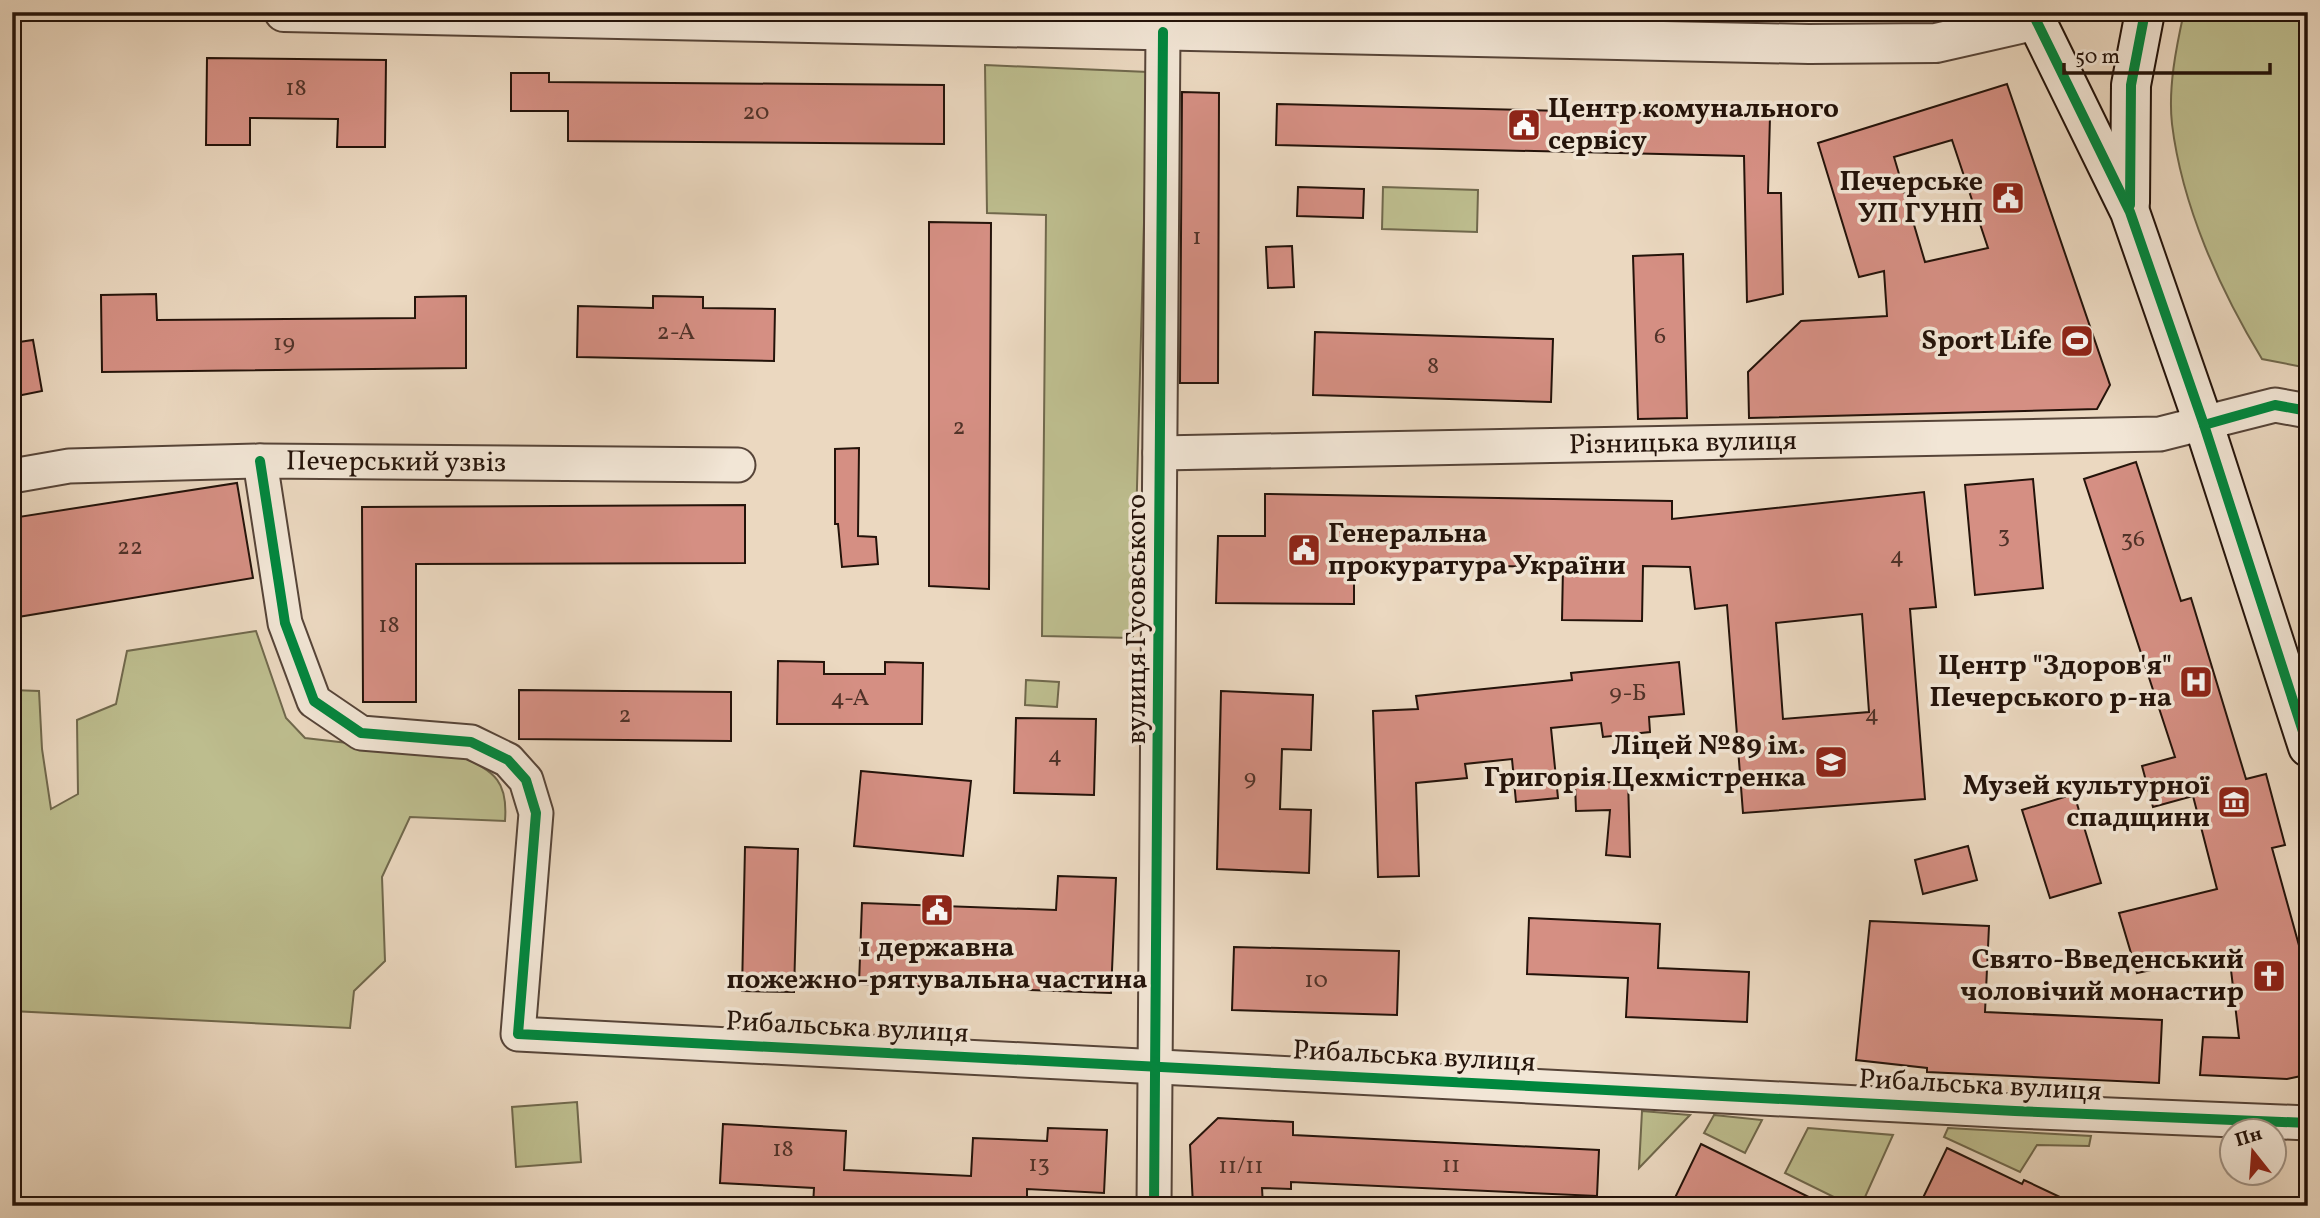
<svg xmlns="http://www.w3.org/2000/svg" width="2320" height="1218" font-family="Vollkorn,serif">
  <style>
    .green { fill: #bdbd8e; stroke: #70684c; stroke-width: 2 }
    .building { fill: #d58f83; stroke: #24130a; stroke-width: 2; fill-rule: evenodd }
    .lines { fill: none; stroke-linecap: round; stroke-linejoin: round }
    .minor-casing { stroke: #564438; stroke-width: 37 }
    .tertiary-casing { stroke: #564438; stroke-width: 42 }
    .secondary-casing { stroke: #24130a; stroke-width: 42 }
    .minor { stroke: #f2e6d6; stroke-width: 33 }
    .tertiary { stroke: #f2e6d6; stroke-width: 38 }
    .secondary { stroke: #f2e6d6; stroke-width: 38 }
    .cycleway-casing { stroke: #f2e6d6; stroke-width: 15 }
    .cycleway { stroke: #00873e; stroke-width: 10 }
    .labels { text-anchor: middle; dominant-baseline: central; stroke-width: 7; stroke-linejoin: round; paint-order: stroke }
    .number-label { font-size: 24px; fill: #503228 }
    .poi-label { font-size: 28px; font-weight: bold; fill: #24130a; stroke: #f2e6d6; text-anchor: end }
    .street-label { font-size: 28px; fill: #24130a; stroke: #f2e6d6 }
  </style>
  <rect width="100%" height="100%" fill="#ebd8c0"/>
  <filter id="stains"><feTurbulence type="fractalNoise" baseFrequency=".00286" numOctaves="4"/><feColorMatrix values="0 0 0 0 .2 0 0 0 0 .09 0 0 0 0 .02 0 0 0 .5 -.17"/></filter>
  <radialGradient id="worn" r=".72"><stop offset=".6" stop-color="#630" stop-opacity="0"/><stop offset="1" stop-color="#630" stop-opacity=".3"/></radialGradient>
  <g class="green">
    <path d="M2184,12H2308V368L2262,359C2220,290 2182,206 2172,124C2168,88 2176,48 2184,12Z"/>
    <polygon points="985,65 1148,72 1133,638 1042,636 1046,215 987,213"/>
    <polygon points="1383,187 1478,190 1477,232 1382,229"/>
    <path d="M256,631L286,718L305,738L460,756C496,772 508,782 505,821L410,817L382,877L385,961L354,991L350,1028L12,1011V690L39,691L42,749L51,809L78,794L77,720L116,704L127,651Z"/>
    <polygon points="1026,680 1059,682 1057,707 1025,705"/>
    <polygon points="577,1102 581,1162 516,1167 512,1107"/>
    <polygon points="1642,1111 1690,1115 1639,1168"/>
    <polygon points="1714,1115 1762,1120 1745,1153 1704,1133"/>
    <polygon points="1808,1128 1893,1135 1861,1206 1852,1206 1785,1173"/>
    <polygon points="1948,1128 2091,1136 2089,1146 2037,1145 2020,1172 1944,1137"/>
  </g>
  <g class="building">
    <polygon points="207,58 386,60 385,147 337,147 338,119 250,118 250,145 206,145"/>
    <polygon points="511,73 549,73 549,82 944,85 944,144 568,141 568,111 511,111"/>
    <path d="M2007,84L2110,385L2097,409L1749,418L1748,372L1801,321L1887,316L1884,271L1859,277L1818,143ZM1952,140L1988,248L1925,262L1894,157Z"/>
    <polygon points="1182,92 1219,93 1218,383 1180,383"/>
    <polygon points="1277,104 1770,116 1768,193 1781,193 1783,294 1747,302 1744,156 1276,145"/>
    <polygon points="1298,187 1364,189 1363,218 1297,216"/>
    <polygon points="929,222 991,223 989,589 929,586"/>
    <polygon points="1292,246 1294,287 1268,288 1266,247"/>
    <polygon points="1683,254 1687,418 1638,419 1633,256"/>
    <polygon points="156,294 157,320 415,318 415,297 466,296 466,368 102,372 101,295"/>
    <polygon points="653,296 703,297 703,308 775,309 774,361 577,357 578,306 653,308"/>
    <polygon points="1315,332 1553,339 1551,402 1313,395"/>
    <polygon points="33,340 42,391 12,397 12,343"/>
    <polygon points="859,448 858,536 876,537 878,564 842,567 838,524 835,524 835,449"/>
    <polygon points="2136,462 2181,601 2191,598 2246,779 2266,774 2285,845 2272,848 2308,978 2308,1072 2301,1076 2287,1079 2200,1075 2203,1037 2239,1038 2229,953 2137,973 2119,913 2217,889 2193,796 2153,807 2142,766 2175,757 2084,479"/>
    <polygon points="2033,479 2043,588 1975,595 1965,485"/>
    <polygon points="237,483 253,578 12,618 12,518"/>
    <path d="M1924,492L1936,607L1910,609L1925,799L1743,813L1727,605L1695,609L1690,567L1643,566L1642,621L1562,620L1563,567L1354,564V604L1216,603L1218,536H1265V494L1672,501V519ZM1862,614L1869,712L1783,719L1776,623Z"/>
    <polygon points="745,505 745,563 416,564 416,702 363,702 362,507"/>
    <polygon points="778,661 824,662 824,674 885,674 885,662 923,663 922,724 777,724"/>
    <polygon points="1679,662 1684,714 1649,717 1650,732 1603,737 1601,723 1551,728 1558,798 1516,802 1512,759 1465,764 1467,778 1416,783 1419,876 1378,877 1373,711 1418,709 1416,696 1572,680 1571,673"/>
    <polygon points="519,690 731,692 731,741 519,739"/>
    <polygon points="1221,691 1313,695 1311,750 1282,749 1280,809 1311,810 1309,873 1217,869"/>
    <polygon points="1016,718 1096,719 1094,795 1014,793"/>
    <polygon points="861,771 971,781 963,856 854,846"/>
    <polygon points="1614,776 1628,777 1630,857 1606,855 1610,810 1576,811 1575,783 1613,782"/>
    <polygon points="2074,794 2101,883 2050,898 2022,810"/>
    <polygon points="1968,846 1977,880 1923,894 1915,860"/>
    <polygon points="745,847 798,849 794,992 742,991"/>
    <polygon points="1058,876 1116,878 1111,993 859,984 862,903 1056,910"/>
    <polygon points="1529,918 1660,924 1658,968 1749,972 1747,1022 1626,1017 1628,978 1527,974"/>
    <polygon points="1870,921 1989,926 1985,1012 2162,1020 2159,1083 1927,1072 1927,1068 1856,1060"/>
    <polygon points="1234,947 1399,951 1397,1015 1232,1010"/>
    <polygon points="1218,1118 1293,1122 1293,1135 1599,1150 1597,1196 1291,1182 1291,1189 1262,1188 1263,1206 1193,1206 1190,1145"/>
    <polygon points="723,1124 846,1131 844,1170 971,1176 973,1138 1047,1141 1048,1128 1107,1130 1104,1193 1027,1189 1027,1202 936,1198 936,1206 813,1206 814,1188 720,1183"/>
    <polygon points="1701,1144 1827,1206 1671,1206"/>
    <polygon points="1947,1148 2022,1184 2024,1180 2079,1206 1919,1206"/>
  </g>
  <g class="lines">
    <defs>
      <g id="minor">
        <path id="s1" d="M1160,453L2160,434L2275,405L2308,411"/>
        <polyline points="260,461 285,623 314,701 361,733 471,742 508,760 526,780 536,813 518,1034 2015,1111 2308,1123"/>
        <path id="s2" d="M12,476L69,466L260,461L738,465"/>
        <polyline points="1154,1206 1163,32"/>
      </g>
      <polyline id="tertiary" points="284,12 1809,44 1936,43 2037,20"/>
      <g id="secondary">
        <polyline points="2032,12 2130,212 2204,425 2308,747"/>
        <polyline points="2130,203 2131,85 2145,12"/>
      </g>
    </defs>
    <use href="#minor" class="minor-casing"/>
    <use href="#tertiary" class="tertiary-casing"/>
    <use href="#secondary" class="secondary-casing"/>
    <use href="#minor" class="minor"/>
    <use href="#tertiary" class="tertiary"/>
    <use href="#secondary" class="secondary"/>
    <defs>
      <g id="cycleway">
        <polyline points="2032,12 2130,212 2204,425 2308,747"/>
        <polyline points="2130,205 2131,85 2145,12"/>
        <polyline points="2204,425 2275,405 2308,411"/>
        <polyline points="260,461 285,623 314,701 361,733 471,742 508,760 526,780 536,813 518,1034 2015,1111 2308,1123"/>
        <polyline points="1154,1206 1163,32"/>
      </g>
    </defs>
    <use href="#cycleway" class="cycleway-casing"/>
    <use href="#cycleway" class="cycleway"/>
  </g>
  <defs>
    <symbol id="civic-square" viewBox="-11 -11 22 22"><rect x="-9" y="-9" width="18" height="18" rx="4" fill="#8f2418" stroke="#f2e6d6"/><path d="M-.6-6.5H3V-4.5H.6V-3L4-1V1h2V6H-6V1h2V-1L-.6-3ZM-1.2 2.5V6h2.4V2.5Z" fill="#fff"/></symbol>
    <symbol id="stadium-square" viewBox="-11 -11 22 22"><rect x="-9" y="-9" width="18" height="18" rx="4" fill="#8f2418" stroke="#f2e6d6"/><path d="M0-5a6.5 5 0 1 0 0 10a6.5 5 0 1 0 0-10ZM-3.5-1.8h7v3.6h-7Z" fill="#fff"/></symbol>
    <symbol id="hospital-square" viewBox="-11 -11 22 22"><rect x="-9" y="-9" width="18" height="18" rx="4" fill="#8f2418" stroke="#f2e6d6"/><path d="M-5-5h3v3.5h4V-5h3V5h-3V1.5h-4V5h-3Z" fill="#fff"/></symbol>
    <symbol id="school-square" viewBox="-11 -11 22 22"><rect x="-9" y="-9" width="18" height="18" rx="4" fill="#8f2418" stroke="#f2e6d6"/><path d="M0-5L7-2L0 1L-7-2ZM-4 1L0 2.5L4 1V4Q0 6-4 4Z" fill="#fff"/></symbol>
    <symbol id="museum-square" viewBox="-11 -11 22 22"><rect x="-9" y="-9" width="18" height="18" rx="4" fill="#8f2418" stroke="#f2e6d6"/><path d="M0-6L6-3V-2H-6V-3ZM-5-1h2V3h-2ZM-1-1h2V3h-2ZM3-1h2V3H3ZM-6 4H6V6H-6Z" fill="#fff"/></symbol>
    <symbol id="church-square" viewBox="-11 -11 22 22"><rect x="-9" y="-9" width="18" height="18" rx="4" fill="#8f2418" stroke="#f2e6d6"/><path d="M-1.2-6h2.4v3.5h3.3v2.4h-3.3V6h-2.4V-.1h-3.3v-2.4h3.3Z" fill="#fff"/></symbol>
  </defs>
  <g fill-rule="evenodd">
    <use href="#civic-square" x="1505" y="106" width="38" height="38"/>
    <use href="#civic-square" x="1989" y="179" width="38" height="38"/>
    <use href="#stadium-square" x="2058" y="322" width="38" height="38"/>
    <use href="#civic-square" x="1285" y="531" width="38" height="38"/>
    <use href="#hospital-square" x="2177" y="663" width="38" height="38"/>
    <use href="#school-square" x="1812" y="743" width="38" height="38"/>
    <use href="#museum-square" x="2215" y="783" width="38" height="38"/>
    <use href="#civic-square" x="918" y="891" width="38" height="38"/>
    <use href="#church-square" x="2250" y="957" width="38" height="38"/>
  </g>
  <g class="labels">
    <g class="number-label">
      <text x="296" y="89">18</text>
      <text x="756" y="113">20</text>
      <text x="1197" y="238">1</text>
      <text x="676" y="333">2-А</text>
      <text x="1660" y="337">6</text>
      <text x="284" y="344">19</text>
      <text x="1433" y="367">8</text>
      <text x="959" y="428">2</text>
      <text x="2004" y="536">3</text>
      <text x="2133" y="540">36</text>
      <text x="130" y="548">22</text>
      <text x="1897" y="557">4</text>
      <text x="389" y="626">18</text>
      <text x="1628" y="694">9-Б</text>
      <text x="850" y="699">4-А</text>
      <text x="1872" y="715">4</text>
      <text x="625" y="716">2</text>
      <text x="1055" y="756">4</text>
      <text x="1250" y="779">9</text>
      <text x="1316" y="981">10</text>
      <text x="783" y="1150">18</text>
      <text x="1039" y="1165">13</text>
      <text x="1451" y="1166">11</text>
      <text x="1241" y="1167">11/11</text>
    </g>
    <g class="poi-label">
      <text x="1548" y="109" text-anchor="start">Центр комунального<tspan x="1548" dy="32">сервісу</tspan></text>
      <text x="1983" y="182">Печерське<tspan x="1983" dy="32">УП ГУНП</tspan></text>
      <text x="2052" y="341">Sport Life</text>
      <text x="1328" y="534" text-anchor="start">Генеральна<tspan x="1328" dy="32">прокуратура України</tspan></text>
      <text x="2172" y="666">Центр "Здоров'я"<tspan x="2172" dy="32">Печерського р-на</tspan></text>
      <text x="1806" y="746">Ліцей №89 ім.<tspan x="1806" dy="32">Григорія Цехмістренка</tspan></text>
      <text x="2210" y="786">Музей культурної<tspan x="2210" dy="32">спадщини</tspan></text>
      <text x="937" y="948" text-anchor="middle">1 державна<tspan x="937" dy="32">пожежно-рятувальна частина</tspan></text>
      <text x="2244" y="960">Свято-Введенський<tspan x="2244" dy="32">чоловічий монастир</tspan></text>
    </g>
    <g class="street-label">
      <text stroke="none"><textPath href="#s1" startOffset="523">Різницька вулиця</textPath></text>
      <text stroke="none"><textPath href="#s2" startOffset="385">Печерський узвіз</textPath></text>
      <text transform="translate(1137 619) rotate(-90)">вулиця Гусовського</text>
      <text transform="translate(847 1028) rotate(3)">Рибальська вулиця</text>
      <text transform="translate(1414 1057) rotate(3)">Рибальська вулиця</text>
      <text transform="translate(1980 1086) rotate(3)">Рибальська вулиця</text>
    </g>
  </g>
  <rect width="2320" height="1218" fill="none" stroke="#ebd8c0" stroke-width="42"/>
  <rect x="14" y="14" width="2292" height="1190" fill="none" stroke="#24130a" stroke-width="3.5"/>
  <rect x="21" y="21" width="2278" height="1176" fill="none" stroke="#24130a" stroke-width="2"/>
  <g transform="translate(2253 1152) rotate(343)"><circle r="33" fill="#f2e6d6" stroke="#a09284" stroke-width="2"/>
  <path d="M0-5L12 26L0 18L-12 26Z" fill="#8f2418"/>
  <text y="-10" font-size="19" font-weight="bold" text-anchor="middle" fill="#24130a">Пн</text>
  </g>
  <path d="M2064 63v10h206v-10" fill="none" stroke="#24130a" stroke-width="3.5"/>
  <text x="2075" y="63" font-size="21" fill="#24130a" stroke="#f2e6d6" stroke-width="5" paint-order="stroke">50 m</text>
  <rect width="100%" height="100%" filter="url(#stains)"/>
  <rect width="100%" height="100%" fill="url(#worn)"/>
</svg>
